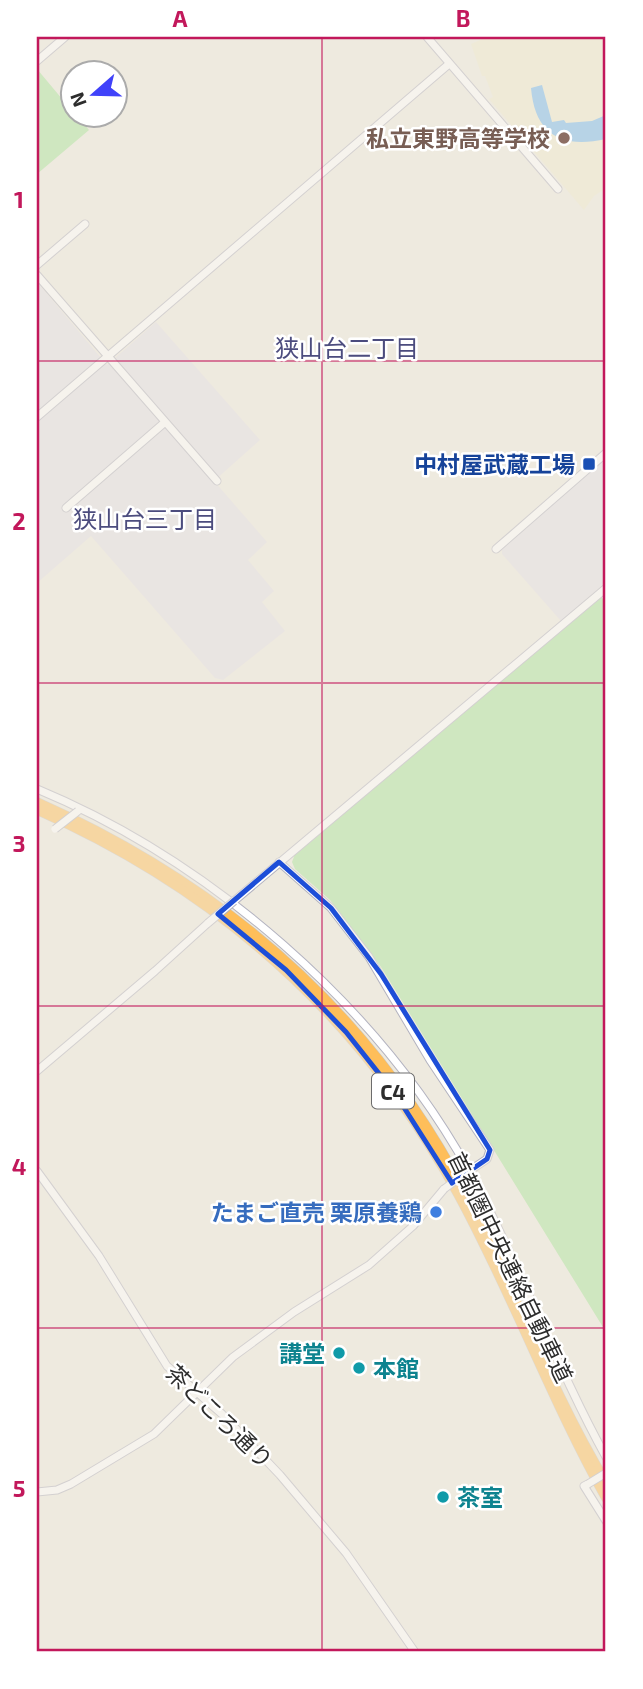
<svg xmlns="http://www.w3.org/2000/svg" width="643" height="1689" font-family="'Exo 2','Noto Sans JP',sans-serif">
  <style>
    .industrial { fill: #e3e0e7 }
    .education { fill: #efeacf }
    .green { fill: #a8e49c }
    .water { fill: #73b9ef }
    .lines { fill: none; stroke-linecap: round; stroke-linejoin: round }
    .secondary-casing { stroke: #b3b3c0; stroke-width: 9 }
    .highway-casing { stroke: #c8c8c8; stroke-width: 10 }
    .secondary { stroke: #fff; stroke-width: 7 }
    .highway { stroke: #febe5a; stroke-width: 9 }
    .secondary-bridge-casing { stroke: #b3b3c0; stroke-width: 9; stroke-linecap: butt }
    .secondary-bridge { stroke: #fff; stroke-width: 7 }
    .marked { fill: none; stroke: #1d4ed8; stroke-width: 5; stroke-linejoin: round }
    .grid { fill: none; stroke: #c2185b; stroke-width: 2; stroke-opacity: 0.55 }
    .education-dot { fill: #8d6e63; stroke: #fff; stroke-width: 2.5 }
    .transit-dot { fill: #1a4fb4; stroke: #fff; stroke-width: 2.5 }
    .shop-dot { fill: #3f7fe0; stroke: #fff; stroke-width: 2.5 }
    .culture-dot { fill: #0f9aa8; stroke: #fff; stroke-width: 2.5 }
    .labels { text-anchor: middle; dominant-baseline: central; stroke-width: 5; stroke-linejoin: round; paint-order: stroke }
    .shield { fill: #fff; stroke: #6c6c6c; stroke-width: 2 }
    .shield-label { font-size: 21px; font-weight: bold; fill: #2d2d2d }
    .education-label { font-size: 23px; font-weight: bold; fill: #785e54; stroke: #fff; text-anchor: end }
    .transit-label { font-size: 23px; font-weight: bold; fill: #164399; stroke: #fff; text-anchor: end }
    .shop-label { font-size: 23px; font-weight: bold; fill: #366cbe; stroke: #fff; text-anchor: end }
    .street-label { font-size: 23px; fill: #2d2d2d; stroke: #fff }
    .culture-label { font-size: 23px; font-weight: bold; fill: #0d838f; stroke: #fff; text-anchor: start }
    .neighbourhood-label { font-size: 24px; fill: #4c4c7e; stroke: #fff }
    .neatline { fill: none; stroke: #c2185b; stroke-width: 2.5 }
    .grid-label { font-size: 23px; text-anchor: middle; font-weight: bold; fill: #c2185b }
  </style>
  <rect width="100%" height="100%" fill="#eeeadf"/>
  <g class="industrial">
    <polygon points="37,282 107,365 156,322 260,440 214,481 267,542 248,560 274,591 262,602 285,631 223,680 215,678 91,536 37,583"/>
    <polygon points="606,457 606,582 561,621 502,554 502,547"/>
  </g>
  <polygon class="education" points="487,37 606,37 606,188 594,196 584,210 489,99 493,97 485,76 482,76 471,44"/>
  <g class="green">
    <polygon points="37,69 73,112 74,116 77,116 89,130 37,174"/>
    <polygon points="600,595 606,603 606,1332 381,967 330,900 295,869 292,862 295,854"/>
  </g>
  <path class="water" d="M542,85L552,122L564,120L566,123L592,121L606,115V139C562,149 535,135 531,88Z"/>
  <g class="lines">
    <defs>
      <g id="secondary">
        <polyline points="427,37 558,189"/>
        <polyline points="37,61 65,37"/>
        <polyline points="37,265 85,224"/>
        <polyline points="37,275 217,481"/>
        <polyline points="37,417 449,64"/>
        <polyline points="66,508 164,423"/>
        <polyline points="496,549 606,453"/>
        <path d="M37,789C210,861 378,1006 469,1171C520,1264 555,1365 606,1457"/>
        <polyline points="279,862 331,908 369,957 430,1060 490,1150 487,1159 466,1173"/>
        <polyline points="234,901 605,589"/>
        <polyline points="37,1071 155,971 208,923"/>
        <polyline points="37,1171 99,1256 167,1366 222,1414 280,1475 346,1553 415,1652"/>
        <polyline points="588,1484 584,1486 606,1521"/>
        <polyline points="37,1492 57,1490 71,1484 154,1434 233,1357 294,1312 369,1265 413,1226 444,1189"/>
      </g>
      <g id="highway">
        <path d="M37,802C223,885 372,1013 466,1195C515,1290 551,1391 606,1482"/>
        <path d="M37,810C220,891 362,1018 458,1194C512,1293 551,1400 606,1498"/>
      </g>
    </defs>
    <use href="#secondary" class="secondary-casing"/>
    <use href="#highway" class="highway-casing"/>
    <use href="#secondary" class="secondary"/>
    <use href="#highway" class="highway"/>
    <defs>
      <g id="secondary-bridge">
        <polyline points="55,829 78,811"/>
        <polyline points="208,923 234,901"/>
        <polyline points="444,1189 463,1175"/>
        <polyline points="588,1484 606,1473"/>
      </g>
    </defs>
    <use href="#secondary-bridge" class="secondary-bridge-casing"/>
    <use href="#secondary-bridge" class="secondary-bridge"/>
  </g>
  <path d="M0 0H643V1689H0ZM279,862L331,908L381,974L490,1150L487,1159L452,1183L396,1095L346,1032L286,970L218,914Z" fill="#eeeadf" fill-opacity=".55" fill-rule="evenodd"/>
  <path class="marked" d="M279,862L331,908L381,974L490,1150L487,1159L452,1183L396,1095L346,1032L286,970L218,914Z"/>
  <path class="grid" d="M322,37V1652M37,361H606M37,683H606M37,1006H606M37,1328H606"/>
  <circle class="education-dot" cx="564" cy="138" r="7"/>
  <rect class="transit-dot" x="582" y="457" width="14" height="14" rx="3.5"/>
  <circle class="shop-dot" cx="436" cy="1212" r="7"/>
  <g class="culture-dot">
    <circle cx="339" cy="1353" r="7"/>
    <circle cx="359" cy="1368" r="7"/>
    <circle cx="443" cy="1497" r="7"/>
  </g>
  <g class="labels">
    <rect class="shield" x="372" y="1073.5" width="42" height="35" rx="5"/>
    <g class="shield-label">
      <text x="393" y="1091">C4</text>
    </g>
    <g class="education-label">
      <text x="550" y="138">私立東野高等学校</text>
    </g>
    <g class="transit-label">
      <text x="575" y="464">中村屋武蔵工場</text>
    </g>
    <g class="shop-label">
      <text x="422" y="1212">たまご直売 栗原養鶏</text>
    </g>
    <g class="street-label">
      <text transform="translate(511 1267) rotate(64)">首都圏中央連絡自動車道</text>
      <text transform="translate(220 1416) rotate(44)">茶どころ通り</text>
    </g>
    <g class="culture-label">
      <text x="325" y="1353" text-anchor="end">講堂</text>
      <text x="373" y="1368">本館</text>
      <text x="457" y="1497">茶室</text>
    </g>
    <g class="neighbourhood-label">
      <text x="347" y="347">狭山台二丁目</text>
      <text x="145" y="518">狭山台三丁目</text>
    </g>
  </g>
  <rect width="643" height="1689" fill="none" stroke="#ffffff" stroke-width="77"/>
  <g transform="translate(94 94) rotate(250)"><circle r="33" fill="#ffffff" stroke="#ababab" stroke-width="2"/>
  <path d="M0-5L12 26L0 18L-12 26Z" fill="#4042fa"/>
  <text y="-10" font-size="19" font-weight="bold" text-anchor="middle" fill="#2d2d2d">N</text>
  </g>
  <rect x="38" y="38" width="566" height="1612" class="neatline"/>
  <g class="grid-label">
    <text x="180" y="27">A</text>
    <text x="463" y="27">B</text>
    <text x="19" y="208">1</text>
    <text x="19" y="530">2</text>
    <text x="19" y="852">3</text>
    <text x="19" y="1175">4</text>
    <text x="19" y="1497">5</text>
  </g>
</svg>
